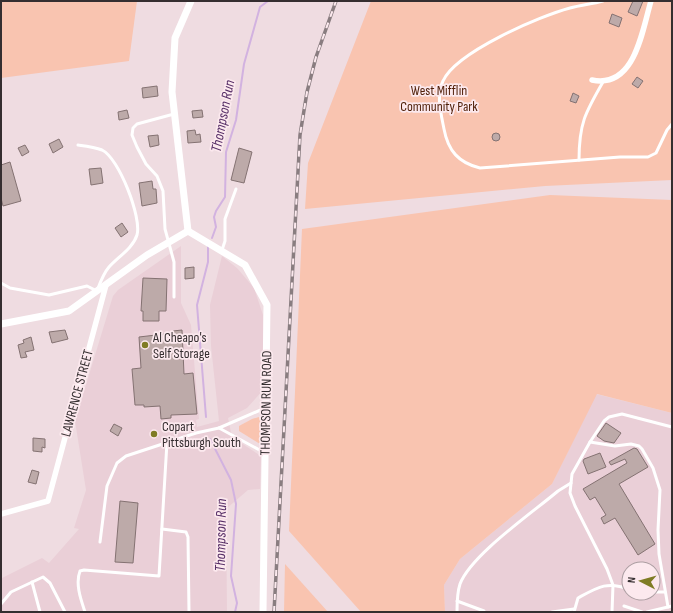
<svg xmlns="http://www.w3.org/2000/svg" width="673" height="613" font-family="'Sofia Sans Condensed',sans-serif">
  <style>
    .built { fill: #eacfd7; fill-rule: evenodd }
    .green { fill: #f9c4b0 }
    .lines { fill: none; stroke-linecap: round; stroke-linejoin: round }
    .stream { stroke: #d2b2e0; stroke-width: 2 }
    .building { fill: #bdaaa9; stroke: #847272 }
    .service { stroke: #fff; stroke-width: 3 }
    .minor { stroke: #fff; stroke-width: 5.5 }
    .tertiary { stroke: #fff; stroke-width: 7 }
    .rail-casing { stroke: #897d80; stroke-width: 3.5 }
    .rail { stroke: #fce9ee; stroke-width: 2; stroke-dasharray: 6; stroke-linecap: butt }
    .poi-dot { fill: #7f7c24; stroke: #fce9ee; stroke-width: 1.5 }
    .labels { text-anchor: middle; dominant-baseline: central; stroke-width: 3.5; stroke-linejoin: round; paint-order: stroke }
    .park-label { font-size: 14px; fill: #4f1e07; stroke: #fce9ee }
    .poi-label { font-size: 14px; fill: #352e30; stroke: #fce9ee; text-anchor: start }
    .street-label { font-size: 14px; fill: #352e30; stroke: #fce9ee }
    .water-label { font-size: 15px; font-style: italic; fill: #572f67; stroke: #fce9ee }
  </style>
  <rect width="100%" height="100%" fill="#efdce1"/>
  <g class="built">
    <polygon points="181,246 181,303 191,325 199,419 196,420 197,427 219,421 211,346 210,305 222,256 237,268 254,288 263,315 263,390 247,408 228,418 232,437 261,456 260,489 248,490 226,509 227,612 1,612 2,578 42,558 49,563 79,529 74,528 86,490 75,421 113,296 118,290"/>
    <path d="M596,394L672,413V612H445L444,585L460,559L552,484ZM629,569H653V593H629Z"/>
  </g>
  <g class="green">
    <polygon points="1,1 137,1 129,61 1,78"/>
    <polygon points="371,1 672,1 672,180 545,186 305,209 308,163"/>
    <polygon points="550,195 672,200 672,413 597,394 552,484 460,559 444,585 445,612 361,612 289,531 302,229"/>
    <polygon points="259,417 262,420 264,441 260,444 239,431 239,426 252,419"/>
    <polygon points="285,564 328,612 284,612"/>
  </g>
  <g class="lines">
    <g class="stream">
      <polyline points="212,238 216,227 214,217 216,211 225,197 226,152 236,120 244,64 260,7 268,1"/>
      <polyline points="206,417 197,305 208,262 208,246"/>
      <polyline points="210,439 231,480 236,504 231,576 237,603 235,612"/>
    </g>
  </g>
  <g class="building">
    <polygon points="633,1 643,1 637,16 628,12"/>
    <polygon points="612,14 622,18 619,27 609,23"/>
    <polygon points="637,77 643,81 638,88 632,84"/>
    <polygon points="157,86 158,96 143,98 142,88"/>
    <polygon points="573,93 579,96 576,103 570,101"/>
    <polygon points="127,110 129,118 119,120 118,112"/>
    <polygon points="202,110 203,117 193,118 192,111"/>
    <polygon points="195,130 196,135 200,134 201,142 188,143 187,131"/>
    <circle cx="496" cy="137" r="4"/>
    <polygon points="158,135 159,145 150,147 148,136"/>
    <polygon points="59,139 63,147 53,153 49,144"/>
    <polygon points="25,145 29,152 22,156 18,148"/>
    <polygon points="239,148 252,152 244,183 231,180"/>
    <polygon points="10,162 21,201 3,206 1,198 1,165"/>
    <polygon points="101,168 103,183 91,185 89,169"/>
    <polygon points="152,181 153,189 156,189 157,203 142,206 139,183"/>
    <polygon points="122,223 128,232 121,237 115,228"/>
    <polygon points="194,267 194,278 185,279 185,268"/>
    <polygon points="143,278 167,279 166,311 159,311 159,321 143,321 143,311 141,311"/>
    <polygon points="65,330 68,339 52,343 49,332"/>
    <polygon points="182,330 184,374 193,373 197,414 171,415 171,418 161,419 160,406 144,407 144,405 135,405 132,369 141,368 139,337 173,333 173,331"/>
    <polygon points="31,337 34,350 25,352 27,357 21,358 18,345 24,343 23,340"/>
    <polygon points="606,423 621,433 614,443 604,441 597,436"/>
    <polygon points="114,424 122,428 118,436 110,431"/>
    <polygon points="33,438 45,439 45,448 42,447 42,452 33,451"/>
    <polygon points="634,448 637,449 648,467 619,484 655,544 638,555 615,518 604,524 601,518 606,515 595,497 590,500 583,489 627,463 625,459 611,465 609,462"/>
    <polygon points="600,453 606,467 588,474 583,461 584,459"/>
    <polygon points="32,470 39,472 36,484 28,482"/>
    <polygon points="120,501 138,503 133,563 115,562"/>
  </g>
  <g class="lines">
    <g class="service">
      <path d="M603,1C592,4 581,5 570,8C540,16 456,52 443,81C436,95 441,114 444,129C448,151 459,163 480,168L620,157H648L656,153L667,130L672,124"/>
      <path d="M579,160C579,124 585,113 603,82"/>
      <polyline points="222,250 225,241 225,219 236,189"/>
      <path d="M1,283L10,288L49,295L87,286L97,291C100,283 103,274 109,267C118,257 133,248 137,235C142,218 119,158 102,150C95,147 86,146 78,145"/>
      <polyline points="174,297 174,262 165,229 163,191 157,176 146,164 137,147 132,135 133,128 137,124 174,114"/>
      <polyline points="265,408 219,428 265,453"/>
      <polyline points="590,442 615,446 631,444 639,446 642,449 653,468 660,490 658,530 659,554 668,607"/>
      <polyline points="162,529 186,532 188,537 189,612"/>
      <polyline points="100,542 107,486 117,463 126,456 196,433 219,428"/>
      <polyline points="32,582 40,612"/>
      <polyline points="653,592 665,592"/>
      <polyline points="457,601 484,611"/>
      <polyline points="1,604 11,592 43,577 50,583 65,612"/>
      <polyline points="624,606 642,612"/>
      <path d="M85,612C81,600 75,584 80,571L84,570L159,576L167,442"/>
      <path d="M457,612C457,603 457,593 460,584C471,555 532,513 558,491L571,483"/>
      <polyline points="552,612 574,609"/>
      <path d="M574,612L578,598C598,587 607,581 629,589"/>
      <polyline points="612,612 613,585 607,569 575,506 570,493 572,474 590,442 604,421 609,417 622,414 672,427"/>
      <polyline points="647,612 672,606"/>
    </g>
    <g class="minor">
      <path d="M592,80C635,89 642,31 651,1"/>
      <polyline points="1,514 48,501 106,285"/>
    </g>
    <g class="tertiary">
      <polyline points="188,231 245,265 267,305 263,612"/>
      <polyline points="188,231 172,92 175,38 191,1"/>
      <polyline points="1,324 69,311 147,255 188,231"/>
    </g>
    <defs>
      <polyline id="rail" points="274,612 300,135 307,92 316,57 336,1"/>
    </defs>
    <use href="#rail" class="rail-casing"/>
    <use href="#rail" class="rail"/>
  </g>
  <g class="poi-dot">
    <circle cx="145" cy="345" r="4"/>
    <circle cx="154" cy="434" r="4"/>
  </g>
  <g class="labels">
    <g class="park-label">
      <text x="439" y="90">West Mifflin<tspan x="439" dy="16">Community Park</tspan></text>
    </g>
    <g class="poi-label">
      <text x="153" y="337">Al Cheapo's<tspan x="153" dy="16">Self Storage</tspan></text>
      <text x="162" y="426">Copart<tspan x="162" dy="16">Pittsburgh South</tspan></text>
    </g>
    <g class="street-label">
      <text transform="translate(77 393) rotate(-75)">LAWRENCE STREET</text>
      <text transform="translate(266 403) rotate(-89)">THOMPSON RUN ROAD</text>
    </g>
    <g class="water-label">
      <text transform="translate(223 116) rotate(-79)">Thompson Run</text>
      <text transform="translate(221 535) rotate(-89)">Thompson Run</text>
    </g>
  </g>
  <rect width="673" height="613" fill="none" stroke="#352e30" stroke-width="4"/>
  <g transform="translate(641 581) rotate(276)"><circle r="19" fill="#fce9ee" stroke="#ac9ea2"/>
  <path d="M0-3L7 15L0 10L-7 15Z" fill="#7f7c24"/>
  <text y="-6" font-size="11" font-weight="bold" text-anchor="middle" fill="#352e30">N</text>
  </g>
</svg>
